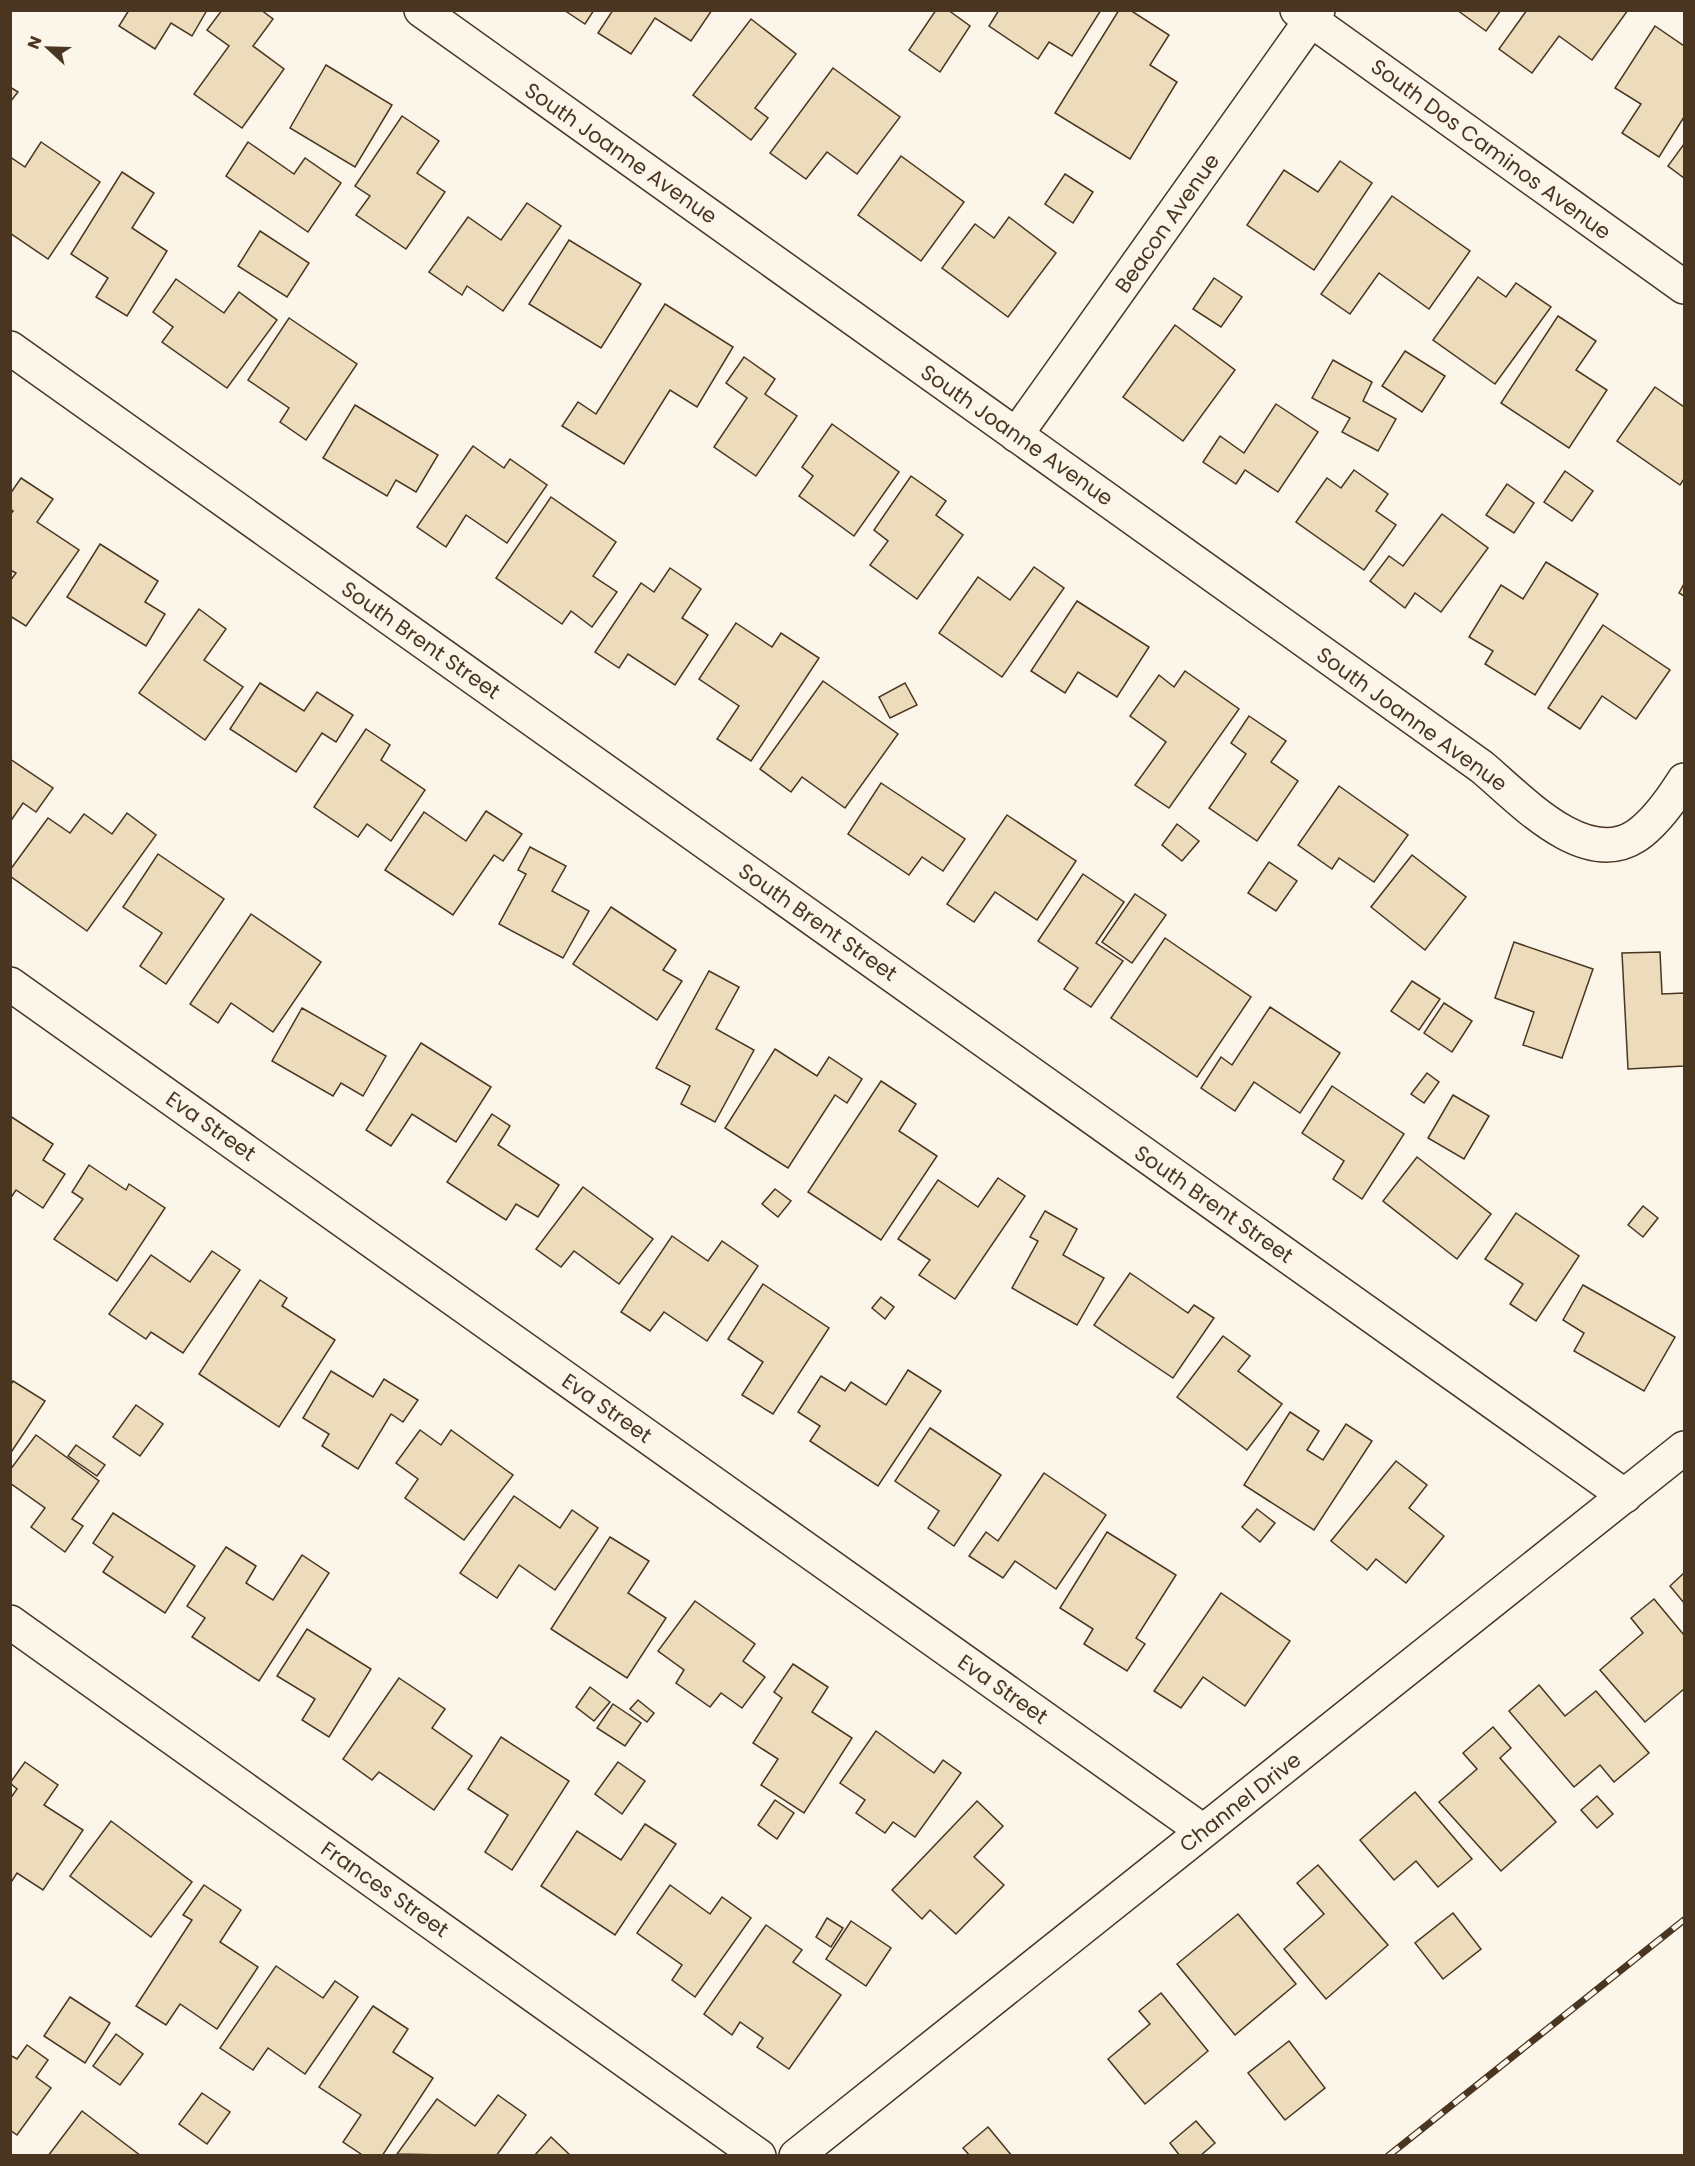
<svg xmlns="http://www.w3.org/2000/svg" width="1695" height="2166" font-family="Poppins,sans-serif">
  <style>
    .building { fill: #ecdcbc; stroke: #4a3520; stroke-width: 1.5 }
    .lines { fill: none; stroke-linecap: round; stroke-linejoin: round }
    .street-casing { stroke: #4a3520; stroke-width: 36 }
    .street { stroke: #fbf6e9; stroke-width: 33 }
    .rail-casing { stroke: #4a3520; stroke-width: 7 }
    .rail { stroke: #fbf6e9; stroke-width: 4.5; stroke-dasharray: 14; stroke-linecap: butt }
    .labels { text-anchor: middle; dominant-baseline: central; stroke-width: 4.5; stroke-linejoin: round; paint-order: stroke }
    .street-label { font-size: 21px; fill: #4a3520; stroke: #fbf6e9 }
  </style>
  <rect width="100%" height="100%" fill="#fbf6e9"/>
  <g class="building">
    <polygon points="129,10 207,10 192,36 171,23 155,49 119,26"/>
    <polygon points="222,10 261,10 273,19 253,46 284,69 242,128 194,94 229,46 207,30"/>
    <polygon points="564,10 594,10 585,24"/>
    <polygon points="613,10 712,10 691,41 655,18 631,54 598,33"/>
    <polygon points="936,10 948,10 970,26 940,72 909,50"/>
    <polygon points="999,10 1101,10 1072,56 1049,42 1038,59 989,26"/>
    <polygon points="1119,10 1130,10 1169,35 1150,65 1177,82 1130,159 1055,113"/>
    <polygon points="1457,10 1501,10 1486,31"/>
    <polygon points="1527,10 1628,10 1592,60 1559,36 1532,73 1499,49"/>
    <polygon points="751,19 796,54 755,108 768,118 751,140 693,95"/>
    <polygon points="1655,26 1684,46 1684,117 1659,157 1622,133 1641,104 1615,88"/>
    <polygon points="326,65 392,105 355,167 290,128"/>
    <polygon points="833,68 900,117 857,174 827,152 806,179 770,153"/>
    <polygon points="10,87 18,92 10,102"/>
    <polygon points="402,116 439,141 417,173 445,192 406,249 356,215 370,196 355,186"/>
    <polygon points="41,142 100,182 48,259 10,233 10,157 25,167"/>
    <polygon points="248,142 294,174 305,158 341,183 308,232 226,176"/>
    <polygon points="1684,144 1684,178 1668,166"/>
    <polygon points="901,156 964,202 921,261 858,215"/>
    <polygon points="1340,161 1372,183 1314,270 1247,225 1284,170 1318,192"/>
    <polygon points="122,172 154,193 132,228 167,251 127,316 96,297 108,278 71,254"/>
    <polygon points="1065,174 1093,192 1073,223 1045,204"/>
    <polygon points="1392,196 1470,251 1429,309 1379,273 1350,314 1321,294"/>
    <polygon points="527,203 561,226 503,311 467,286 462,295 429,272 468,217 501,240"/>
    <polygon points="1009,217 1056,253 1008,317 942,268 975,224 994,238"/>
    <polygon points="260,231 309,263 287,297 238,266"/>
    <polygon points="569,240 641,284 601,348 529,304"/>
    <polygon points="1478,277 1506,297 1516,283 1551,307 1495,384 1433,340"/>
    <polygon points="1214,278 1242,297 1221,327 1193,309"/>
    <polygon points="176,279 224,313 239,292 277,320 227,388 162,342 173,327 153,312"/>
    <polygon points="665,304 733,347 697,407 670,390 624,464 562,426 578,402 596,414"/>
    <polygon points="1558,316 1596,341 1576,370 1607,390 1569,448 1501,403"/>
    <polygon points="289,318 357,364 306,440 280,422 289,408 248,380"/>
    <polygon points="1175,325 1235,370 1183,441 1123,397"/>
    <polygon points="1405,351 1445,376 1422,412 1382,386"/>
    <polygon points="744,357 775,379 765,394 797,416 756,476 714,447 747,398 726,383"/>
    <polygon points="1333,360 1372,382 1363,401 1396,419 1378,451 1342,432 1350,418 1312,398"/>
    <polygon points="1655,387 1684,407 1684,479 1680,485 1617,441"/>
    <polygon points="1276,404 1318,432 1278,492 1245,470 1236,484 1203,462 1220,436 1244,453"/>
    <polygon points="355,405 438,455 416,492 396,480 387,496 323,458"/>
    <polygon points="832,424 899,472 854,536 799,496 813,476 802,467"/>
    <polygon points="473,446 504,468 510,459 547,485 507,543 466,515 446,547 417,527"/>
    <polygon points="1354,470 1388,494 1376,511 1396,525 1364,570 1296,522 1327,478 1341,488"/>
    <polygon points="1565,471 1593,491 1572,521 1544,502"/>
    <polygon points="911,476 946,501 936,515 963,535 917,599 870,565 888,541 874,530"/>
    <polygon points="21,478 53,499 37,522 79,550 26,626 10,616 10,581 16,573 10,570 10,515 13,511 10,509 10,494"/>
    <polygon points="1507,484 1534,503 1514,533 1486,515"/>
    <polygon points="551,497 616,542 593,576 617,592 592,627 571,611 562,624 496,578"/>
    <polygon points="1442,514 1488,548 1441,612 1415,593 1405,608 1370,581 1389,556 1403,566"/>
    <polygon points="100,544 158,581 145,602 165,614 146,646 67,597"/>
    <polygon points="1546,562 1598,594 1535,695 1485,664 1493,651 1469,637 1501,585 1523,599"/>
    <polygon points="1034,567 1064,588 1002,677 939,633 978,577 1010,600"/>
    <polygon points="670,568 701,589 682,618 708,635 675,685 628,654 619,668 595,652 641,583 654,592"/>
    <polygon points="1684,584 1684,596 1679,593"/>
    <polygon points="1077,601 1149,647 1117,697 1078,672 1065,693 1031,671"/>
    <polygon points="199,609 226,629 204,660 243,687 205,740 139,693"/>
    <polygon points="736,623 772,647 781,633 819,658 751,761 717,739 739,706 699,679"/>
    <polygon points="1603,625 1670,670 1636,719 1602,696 1580,729 1548,708"/>
    <polygon points="1185,671 1239,709 1169,808 1135,785 1166,742 1130,716 1159,675 1174,687"/>
    <polygon points="823,681 898,734 845,808 802,777 791,792 760,769"/>
    <polygon points="260,683 304,711 317,692 353,715 336,742 322,733 296,772 230,729"/>
    <polygon points="905,683 917,705 890,718 879,697"/>
    <polygon points="1249,716 1286,741 1271,762 1298,781 1257,841 1209,808 1246,754 1231,743"/>
    <polygon points="366,729 390,745 381,760 425,790 391,841 367,824 358,837 314,807"/>
    <polygon points="10,759 53,788 36,812 23,803 10,822"/>
    <polygon points="881,783 965,839 943,871 922,857 909,875 848,834"/>
    <polygon points="1339,786 1408,835 1374,882 1339,858 1332,869 1298,845"/>
    <polygon points="486,811 522,834 503,861 494,855 453,915 385,870 424,812 466,841"/>
    <polygon points="127,813 156,835 87,931 10,876 10,870 48,818 70,833 84,814 112,834"/>
    <polygon points="1007,815 1076,861 1037,920 995,892 974,922 947,904"/>
    <polygon points="1177,824 1199,841 1182,861 1162,845"/>
    <polygon points="530,847 566,866 552,891 589,911 563,958 499,924 526,874 518,870"/>
    <polygon points="158,854 224,899 166,984 140,966 162,933 123,907"/>
    <polygon points="1412,855 1466,897 1425,950 1371,907"/>
    <polygon points="1269,862 1297,881 1276,911 1248,893"/>
    <polygon points="1083,874 1124,902 1096,943 1123,961 1091,1007 1064,989 1078,968 1038,941"/>
    <polygon points="1135,894 1166,915 1132,963 1102,942"/>
    <polygon points="611,907 676,950 663,970 682,981 657,1020 573,964"/>
    <polygon points="251,914 321,962 273,1032 231,1003 218,1023 190,1004"/>
    <polygon points="1165,938 1251,997 1197,1077 1111,1018"/>
    <polygon points="1514,942 1593,969 1562,1058 1523,1045 1534,1012 1495,998"/>
    <polygon points="1660,952 1662,994 1684,993 1684,1066 1628,1069 1622,953"/>
    <polygon points="709,971 739,987 716,1029 754,1050 715,1122 681,1104 690,1086 656,1068"/>
    <polygon points="1412,981 1440,999 1419,1030 1391,1011"/>
    <polygon points="1444,1003 1472,1021 1452,1052 1424,1033"/>
    <polygon points="1270,1007 1340,1053 1300,1113 1254,1082 1235,1111 1201,1088 1221,1057 1232,1065"/>
    <polygon points="302,1008 386,1056 363,1096 341,1083 333,1096 272,1061"/>
    <polygon points="421,1043 491,1087 456,1142 412,1114 391,1146 366,1130"/>
    <polygon points="775,1049 817,1076 829,1057 862,1079 847,1103 835,1095 788,1168 725,1128"/>
    <polygon points="1427,1073 1439,1082 1424,1103 1411,1094"/>
    <polygon points="881,1081 916,1104 899,1131 937,1156 881,1240 808,1192"/>
    <polygon points="1332,1086 1404,1134 1362,1199 1333,1179 1344,1161 1302,1133"/>
    <polygon points="1453,1095 1489,1116 1464,1159 1428,1138"/>
    <polygon points="492,1114 510,1126 498,1145 559,1185 538,1217 516,1204 506,1220 447,1182"/>
    <polygon points="10,1116 53,1144 43,1160 65,1174 43,1208 16,1190 10,1199"/>
    <polygon points="1417,1157 1491,1214 1457,1259 1383,1201"/>
    <polygon points="89,1165 126,1190 129,1184 165,1208 117,1281 54,1239 83,1199 72,1192"/>
    <polygon points="998,1178 1025,1196 955,1299 919,1275 930,1260 898,1239 938,1180 978,1207"/>
    <polygon points="583,1187 653,1239 619,1284 574,1251 561,1267 536,1249"/>
    <polygon points="775,1189 791,1201 778,1217 762,1204"/>
    <polygon points="1643,1206 1658,1218 1643,1237 1628,1225"/>
    <polygon points="1045,1211 1077,1229 1063,1255 1104,1278 1077,1325 1012,1288 1038,1241 1030,1237"/>
    <polygon points="1516,1213 1579,1256 1536,1321 1510,1304 1523,1284 1485,1259"/>
    <polygon points="672,1236 708,1261 722,1241 758,1266 707,1341 664,1312 650,1331 621,1312"/>
    <polygon points="212,1251 240,1270 183,1353 151,1332 146,1339 109,1314 151,1255 190,1282"/>
    <polygon points="1130,1273 1188,1313 1194,1305 1214,1318 1173,1378 1094,1325"/>
    <polygon points="260,1280 287,1298 282,1306 335,1340 279,1427 199,1374"/>
    <polygon points="763,1284 829,1328 773,1414 742,1395 763,1362 728,1339"/>
    <polygon points="1583,1285 1675,1337 1644,1391 1574,1351 1584,1333 1563,1320"/>
    <polygon points="881,1297 894,1307 885,1319 872,1308"/>
    <polygon points="1223,1336 1250,1356 1238,1371 1282,1404 1247,1450 1177,1397"/>
    <polygon points="908,1370 941,1391 878,1486 810,1441 820,1426 798,1412 821,1376 845,1391 851,1382 886,1405"/>
    <polygon points="331,1371 373,1397 384,1379 418,1400 403,1422 391,1414 358,1469 322,1446 329,1434 303,1418"/>
    <polygon points="13,1381 45,1401 10,1454 10,1386"/>
    <polygon points="136,1405 163,1424 140,1456 113,1437"/>
    <polygon points="1290,1412 1319,1431 1307,1450 1323,1460 1346,1424 1372,1441 1314,1530 1244,1485"/>
    <polygon points="930,1428 1001,1475 954,1546 928,1528 939,1511 895,1481"/>
    <polygon points="420,1430 441,1445 451,1430 513,1475 464,1540 405,1498 418,1479 396,1463"/>
    <polygon points="36,1435 99,1481 72,1519 83,1526 65,1552 31,1527 45,1508 10,1483 10,1470"/>
    <polygon points="76,1445 105,1465 97,1476 68,1456"/>
    <polygon points="1396,1461 1427,1485 1409,1508 1444,1536 1406,1583 1376,1559 1367,1570 1331,1541"/>
    <polygon points="1044,1473 1106,1515 1056,1589 1015,1561 1003,1578 969,1556 986,1532 998,1541"/>
    <polygon points="514,1496 560,1528 572,1510 598,1528 555,1590 519,1565 497,1598 460,1573"/>
    <polygon points="1257,1509 1275,1523 1260,1542 1242,1527"/>
    <polygon points="113,1513 195,1566 165,1613 103,1572 113,1557 93,1543"/>
    <polygon points="1107,1532 1176,1575 1136,1638 1145,1644 1127,1671 1084,1644 1093,1629 1060,1608"/>
    <polygon points="610,1537 649,1561 628,1593 666,1618 627,1678 551,1629"/>
    <polygon points="226,1547 256,1566 246,1583 273,1600 302,1555 329,1573 259,1681 192,1637 205,1618 187,1606"/>
    <polygon points="1684,1573 1684,1603 1670,1586"/>
    <polygon points="1221,1593 1290,1641 1245,1706 1203,1677 1181,1708 1154,1691"/>
    <polygon points="1654,1599 1684,1635 1684,1689 1645,1722 1600,1670 1643,1633 1631,1618"/>
    <polygon points="695,1601 755,1644 743,1661 765,1677 742,1708 721,1693 710,1707 676,1683 684,1670 658,1651"/>
    <polygon points="307,1629 371,1669 329,1737 302,1720 315,1699 277,1676"/>
    <polygon points="793,1664 828,1687 812,1712 852,1738 804,1813 761,1785 778,1759 753,1743 782,1698 774,1692"/>
    <polygon points="399,1678 445,1709 432,1728 472,1756 434,1810 379,1772 372,1780 343,1759"/>
    <polygon points="1539,1685 1565,1716 1596,1691 1649,1753 1614,1782 1600,1765 1574,1787 1509,1711"/>
    <polygon points="590,1687 610,1702 594,1721 576,1707"/>
    <polygon points="638,1700 654,1713 647,1722 630,1709"/>
    <polygon points="613,1704 641,1723 625,1746 597,1728"/>
    <polygon points="1493,1727 1511,1748 1500,1758 1556,1822 1501,1871 1439,1802 1477,1769 1463,1753"/>
    <polygon points="876,1731 934,1773 943,1760 961,1773 915,1837 893,1822 885,1833 856,1813 865,1800 840,1783"/>
    <polygon points="501,1737 569,1781 512,1870 485,1852 508,1815 468,1789"/>
    <polygon points="25,1762 58,1785 44,1805 83,1830 43,1890 17,1873 10,1884 10,1799 17,1789 10,1783"/>
    <polygon points="618,1762 645,1781 622,1814 595,1794"/>
    <polygon points="1415,1792 1472,1859 1438,1887 1416,1861 1394,1880 1360,1840"/>
    <polygon points="1597,1796 1613,1814 1597,1828 1581,1810"/>
    <polygon points="775,1800 794,1813 777,1839 758,1825"/>
    <polygon points="977,1801 1003,1826 974,1857 1004,1885 956,1934 930,1910 922,1919 892,1890"/>
    <polygon points="111,1821 192,1882 151,1937 70,1876"/>
    <polygon points="645,1824 676,1844 615,1935 541,1886 577,1831 621,1860"/>
    <polygon points="1318,1865 1388,1945 1326,1999 1284,1949 1324,1914 1297,1883"/>
    <polygon points="204,1885 241,1910 220,1942 258,1967 217,2029 180,2004 166,2025 136,2006 192,1920 183,1915"/>
    <polygon points="670,1885 710,1914 722,1897 751,1918 695,1997 672,1980 682,1965 637,1933"/>
    <polygon points="1453,1913 1481,1949 1443,1979 1415,1943"/>
    <polygon points="1238,1914 1296,1984 1235,2035 1177,1964"/>
    <polygon points="827,1918 843,1928 831,1947 816,1937"/>
    <polygon points="851,1921 891,1948 866,1986 826,1959"/>
    <polygon points="766,1925 802,1950 793,1962 841,1995 789,2069 757,2047 763,2038 740,2022 732,2035 704,2014"/>
    <polygon points="276,1966 323,1998 335,1981 358,1997 305,2074 268,2048 253,2070 220,2048"/>
    <polygon points="1161,1993 1208,2051 1145,2104 1108,2059 1150,2024 1139,2011"/>
    <polygon points="70,1997 110,2023 85,2063 44,2036"/>
    <polygon points="373,2006 408,2029 393,2052 433,2078 382,2156 364,2156 343,2142 361,2115 319,2087"/>
    <polygon points="116,2034 143,2054 120,2085 93,2066"/>
    <polygon points="1289,2041 1325,2088 1285,2120 1248,2073"/>
    <polygon points="27,2045 48,2060 36,2077 51,2088 17,2135 10,2130 10,2055 17,2059"/>
    <polygon points="202,2093 230,2112 207,2144 179,2124"/>
    <polygon points="498,2095 526,2115 496,2156 397,2154 437,2099 475,2126"/>
    <polygon points="82,2111 141,2156 48,2156"/>
    <polygon points="1196,2121 1215,2143 1200,2156 1180,2156 1170,2143"/>
    <polygon points="988,2127 1012,2156 970,2156 963,2148"/>
    <polygon points="551,2137 571,2156 534,2156"/>
  </g>
  <g class="lines">
    <defs>
      <g id="street">
        <path d="M421,10L1482,767C1519,798 1584,870 1636,836C1655,823 1672,799 1684,780"/>
        <polyline points="1297,10 1684,287"/>
        <polyline points="10,348 1625,1496"/>
        <polyline points="1016,435 1318,10"/>
        <polyline points="10,984 1203,1831"/>
        <polyline points="10,1622 759,2156"/>
        <polyline points="796,2156 1684,1448"/>
      </g>
    </defs>
    <use href="#street" class="street-casing"/>
    <use href="#street" class="street"/>
    <defs>
      <polyline id="rail" points="1388,2156 1684,1920"/>
    </defs>
    <use href="#rail" class="rail-casing"/>
    <use href="#rail" class="rail"/>
  </g>
  <g class="labels">
    <g class="street-label">
      <text transform="translate(1491 149) rotate(36)">South Dos Caminos Avenue</text>
      <text transform="translate(621 153) rotate(35)">South Joanne Avenue</text>
      <text transform="translate(1167 223) rotate(-55)">Beacon Avenue</text>
      <text transform="translate(1017 435) rotate(35)">South Joanne Avenue</text>
      <text transform="translate(421 640) rotate(35)">South Brent Street</text>
      <text transform="translate(1412 719) rotate(36)">South Joanne Avenue</text>
      <text transform="translate(818 922) rotate(35)">South Brent Street</text>
      <text transform="translate(211 1126) rotate(35)">Eva Street</text>
      <text transform="translate(1214 1204) rotate(35)">South Brent Street</text>
      <text transform="translate(607 1408) rotate(35)">Eva Street</text>
      <text transform="translate(1003 1689) rotate(35)">Eva Street</text>
      <text transform="translate(1240 1802) rotate(-38)">Channel Drive</text>
      <text transform="translate(385 1889) rotate(35)">Frances Street</text>
    </g>
  </g>
  <rect width="1695" height="2166" fill="none" stroke="#4a3520" stroke-width="24"/>
  <g transform="translate(48 48) rotate(292)" stroke="#fbf6e9" stroke-width="4.5" paint-order="stroke">
  <path d="M0-4.5L10 22L0 15L-10 22Z" fill="#4a3520"/>
  <text y="-9" font-size="16" font-weight="bold" text-anchor="middle" fill="#4a3520">N</text>
  </g>
</svg>
